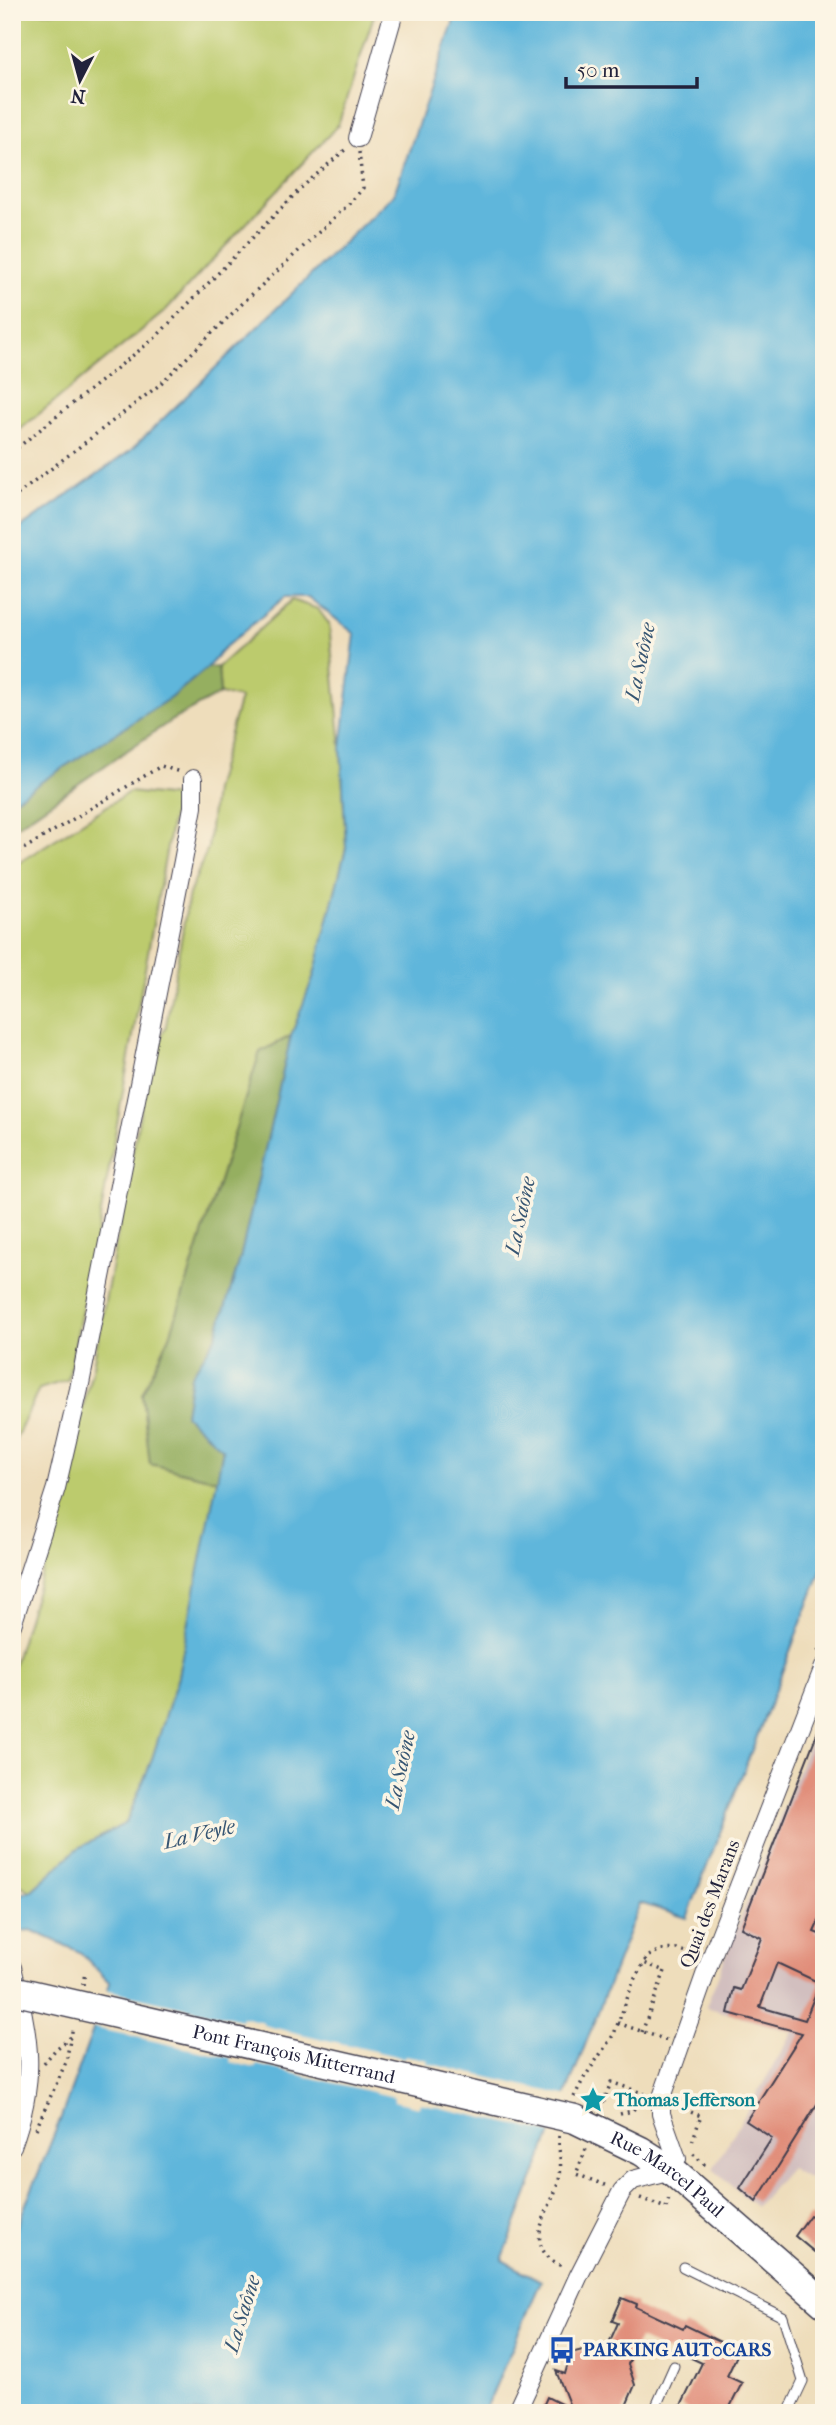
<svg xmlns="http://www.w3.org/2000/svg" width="836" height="2425" font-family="'IM FELL French Canon',serif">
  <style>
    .industrial { fill: #d2bfbf }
    .green { fill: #bccb6d; stroke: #6f7654; stroke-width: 2 }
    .forest { fill: #95af60; stroke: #5c684e; stroke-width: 2 }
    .water { fill: #5eb6db; stroke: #406c8b; stroke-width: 2 }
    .pier { fill: #edb }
    .building { fill: #e18e7a; fill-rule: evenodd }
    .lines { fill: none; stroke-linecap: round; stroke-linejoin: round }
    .lane-casing { stroke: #413e4e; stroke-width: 11 }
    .street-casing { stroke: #413e4e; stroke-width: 20 }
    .primary-casing { stroke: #413e4e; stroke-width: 31 }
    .path { stroke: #413e4e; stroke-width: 3.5; stroke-dasharray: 2 5; stroke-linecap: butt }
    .lane { stroke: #fff; stroke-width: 9 }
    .street { stroke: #fff; stroke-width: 18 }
    .primary { stroke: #fff; stroke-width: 28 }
    .primary-bridge-casing { stroke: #413e4e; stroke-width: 31; stroke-linecap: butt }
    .primary-bridge { stroke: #fff; stroke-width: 28 }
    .labels { text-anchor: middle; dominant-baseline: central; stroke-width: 7; stroke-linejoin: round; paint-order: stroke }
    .street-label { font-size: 19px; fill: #22223b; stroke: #fcf5e5 }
    .culture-label { font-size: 19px; font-weight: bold; fill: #0d838f; stroke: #fcf5e5; text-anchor: start }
    .transit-label { font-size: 19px; font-weight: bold; fill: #164399; stroke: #fcf5e5; text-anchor: start }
    .water-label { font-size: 21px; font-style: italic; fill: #375673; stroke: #fcf5e5 }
  </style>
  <rect width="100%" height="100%" fill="#fcf5e5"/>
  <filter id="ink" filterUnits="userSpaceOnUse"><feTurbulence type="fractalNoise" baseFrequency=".0143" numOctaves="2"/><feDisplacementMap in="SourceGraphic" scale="14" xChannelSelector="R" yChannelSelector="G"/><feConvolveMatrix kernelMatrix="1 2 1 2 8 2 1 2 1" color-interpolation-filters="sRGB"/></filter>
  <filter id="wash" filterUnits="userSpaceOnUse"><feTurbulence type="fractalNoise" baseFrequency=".00686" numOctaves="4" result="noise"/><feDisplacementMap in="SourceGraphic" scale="28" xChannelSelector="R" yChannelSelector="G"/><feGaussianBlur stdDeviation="1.57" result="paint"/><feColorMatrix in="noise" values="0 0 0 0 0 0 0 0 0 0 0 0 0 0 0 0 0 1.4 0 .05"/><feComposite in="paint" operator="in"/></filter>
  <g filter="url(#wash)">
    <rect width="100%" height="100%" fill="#edb"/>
    <polygon class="industrial" points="824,1704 824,2187 790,2168 756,2207 713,2169 793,2032 706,2007"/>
    <g class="green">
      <polygon points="12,12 375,12 338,125 164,312 12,436"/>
      <polygon points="292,600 318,609 329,624 341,748 346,848 314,975 291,1036 260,1052 170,1336 142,1394 150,1464 218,1480 178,1676 151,1762 126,1823 77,1849 31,1891 13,1881 12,1670 44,1567 93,1366 150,1060 166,1026 189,894 208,848 214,790 240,698 220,694 218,667"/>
      <polygon points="129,792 176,797 101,1213 68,1380 39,1389 12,1447 12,867"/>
    </g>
    <g class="forest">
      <polygon points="218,667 220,694 172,720 12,829 12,801 173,696 207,668"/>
      <polygon points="291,1036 240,1259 216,1337 191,1376 185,1415 223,1449 218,1480 150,1464 142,1394 170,1336 260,1052"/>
    </g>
    <polygon class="water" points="457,12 824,12 824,1563 687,1918 640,1903 502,2260 541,2281 484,2413 12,2413 12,2238 60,2120 110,1983 80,1952 31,1930 12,1932 12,1896 31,1891 77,1849 126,1823 151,1762 178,1676 223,1449 185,1415 191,1376 216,1337 240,1259 291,1036 314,975 346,848 341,748 355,634 308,597 285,597 224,648 207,668 173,696 12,801 12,534 130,451 394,194"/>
    <polygon class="pier" points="104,1989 241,2020 242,2017 263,2022 263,2025 404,2058 405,2055 428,2060 427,2063 569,2096 554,2134 420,2103 419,2107 394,2101 394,2097 257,2065 255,2068 230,2062 231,2058 90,2027"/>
    <g id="blocks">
      <g class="building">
        <path d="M823,1718L824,1910L814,1932L824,1936V2093L756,2202L740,2188L772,2138L746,2121L802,2033L728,2013L734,1988L741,1990L762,1938L741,1928ZM777,1963L820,1983L805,2020L760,2007Z"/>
        <polygon points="810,2215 824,2224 824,2260 795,2236"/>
        <polygon points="622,2298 637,2304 636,2307 683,2329 685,2325 739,2351 727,2376 742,2383 727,2413 695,2413 681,2406 702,2363 670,2348 669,2352 639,2339 628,2364 635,2385 623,2413 540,2413 547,2397 571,2409 556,2371 565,2374 571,2353 609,2343 618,2323 612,2321"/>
      </g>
    </g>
  </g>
  <g filter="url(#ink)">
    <use href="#blocks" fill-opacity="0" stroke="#413e4e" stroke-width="2"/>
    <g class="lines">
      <defs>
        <g id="lane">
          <polyline points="683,2267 783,2317 803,2381 788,2413"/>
          <polyline points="653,2413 674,2366"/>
        </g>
        <g id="street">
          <polyline points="358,138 394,12"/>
          <polyline points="12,1625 56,1488 79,1389 183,861 193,807 193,779"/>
          <path d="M12,1967C29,2037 38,2076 12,2146"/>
          <polyline points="677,2159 661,2114 661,2100 710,1961 824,1667"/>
          <polyline points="516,2413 579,2275 622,2191 633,2180 671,2170"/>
        </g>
        <g id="primary">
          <path id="s1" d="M575,2119L641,2151L671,2170L824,2303"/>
        </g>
      </defs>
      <use href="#lane" class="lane-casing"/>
      <use href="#street" class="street-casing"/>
      <use href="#primary" class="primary-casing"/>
      <g class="path">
        <polyline points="12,452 156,337 301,188 346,149"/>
        <polyline points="12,499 158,386 247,299 348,205 363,188 359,152"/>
        <polyline points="12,856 161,766 180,772"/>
        <polyline points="818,1651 824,1636"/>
        <polyline points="83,1985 85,1972"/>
        <polyline points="618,2023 666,2040"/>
        <polyline points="642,2032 665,1971 644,1963"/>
        <polyline points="44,2063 56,2049 71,2037 73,2026"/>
        <polyline points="574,2097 584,2078 614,2034 634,1980 647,1957 660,1950 677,1949 695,1955"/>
        <polyline points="678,2107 701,2116 691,2145"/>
        <polyline points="601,2109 611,2082 645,2094"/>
        <polyline points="620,2114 632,2111 644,2098"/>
        <polyline points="36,2129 66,2062 70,2040"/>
        <path d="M559,2136C558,2149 562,2163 560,2175C553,2212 516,2243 563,2267"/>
        <polyline points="586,2149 576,2174 607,2186"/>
        <polyline points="693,2154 704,2164 701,2168"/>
        <polyline points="640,2198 666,2208 669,2198"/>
      </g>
      <use href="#lane" class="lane"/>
      <use href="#street" class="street"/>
      <use href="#primary" class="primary"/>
      <defs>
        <g id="primary-bridge">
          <path id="s2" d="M12,1990L575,2119"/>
        </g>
      </defs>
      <use href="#primary-bridge" class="primary-bridge-casing"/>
      <use href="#primary-bridge" class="primary-bridge"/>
    </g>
  </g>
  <defs>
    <symbol id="sight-bare" viewBox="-9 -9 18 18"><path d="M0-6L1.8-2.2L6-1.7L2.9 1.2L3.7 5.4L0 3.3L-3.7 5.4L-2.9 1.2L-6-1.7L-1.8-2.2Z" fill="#0f9aa8" stroke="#fcf5e5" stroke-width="2.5" paint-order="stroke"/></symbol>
    <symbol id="bus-bare" viewBox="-9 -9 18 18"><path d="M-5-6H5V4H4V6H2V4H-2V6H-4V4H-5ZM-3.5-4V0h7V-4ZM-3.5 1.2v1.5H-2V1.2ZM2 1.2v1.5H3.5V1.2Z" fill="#1a4fb4" stroke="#fcf5e5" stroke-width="2.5" paint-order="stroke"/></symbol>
  </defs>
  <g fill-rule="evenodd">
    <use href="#sight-bare" x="574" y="2081" width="38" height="38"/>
    <use href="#bus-bare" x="543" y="2331" width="38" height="38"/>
  </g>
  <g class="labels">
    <g class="street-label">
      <text transform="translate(710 1904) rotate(-69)">Quai des Marans</text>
      <text stroke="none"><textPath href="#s2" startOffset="289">Pont François Mitterrand</textPath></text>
      <text stroke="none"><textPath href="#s1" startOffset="108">Rue Marcel Paul</textPath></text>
    </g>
    <g class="culture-label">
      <text x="614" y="2100">Thomas Jefferson</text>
    </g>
    <g class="transit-label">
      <text x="583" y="2350">PARKING AUT0CARS</text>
    </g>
    <g class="water-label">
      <text transform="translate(640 662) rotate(-78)">La Saône</text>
      <text transform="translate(520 1216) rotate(-78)">La Saône</text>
      <text transform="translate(400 1770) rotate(-78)">La Saône</text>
      <text transform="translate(199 1834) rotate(-13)">La Veyle</text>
      <text transform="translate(242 2314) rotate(-73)">La Saône</text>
    </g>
  </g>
  <rect width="836" height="2425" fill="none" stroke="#fcf5e5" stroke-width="42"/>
  <g transform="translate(80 80) rotate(186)" stroke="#fcf5e5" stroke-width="5" paint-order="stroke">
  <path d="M0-5L12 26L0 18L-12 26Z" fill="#22223b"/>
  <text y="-10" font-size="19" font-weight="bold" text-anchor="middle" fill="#22223b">N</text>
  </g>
  <path d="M566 77v10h131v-10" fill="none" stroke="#22223b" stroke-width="3.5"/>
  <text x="577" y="77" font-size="21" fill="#22223b" stroke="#fcf5e5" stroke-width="5" paint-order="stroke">50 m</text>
</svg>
